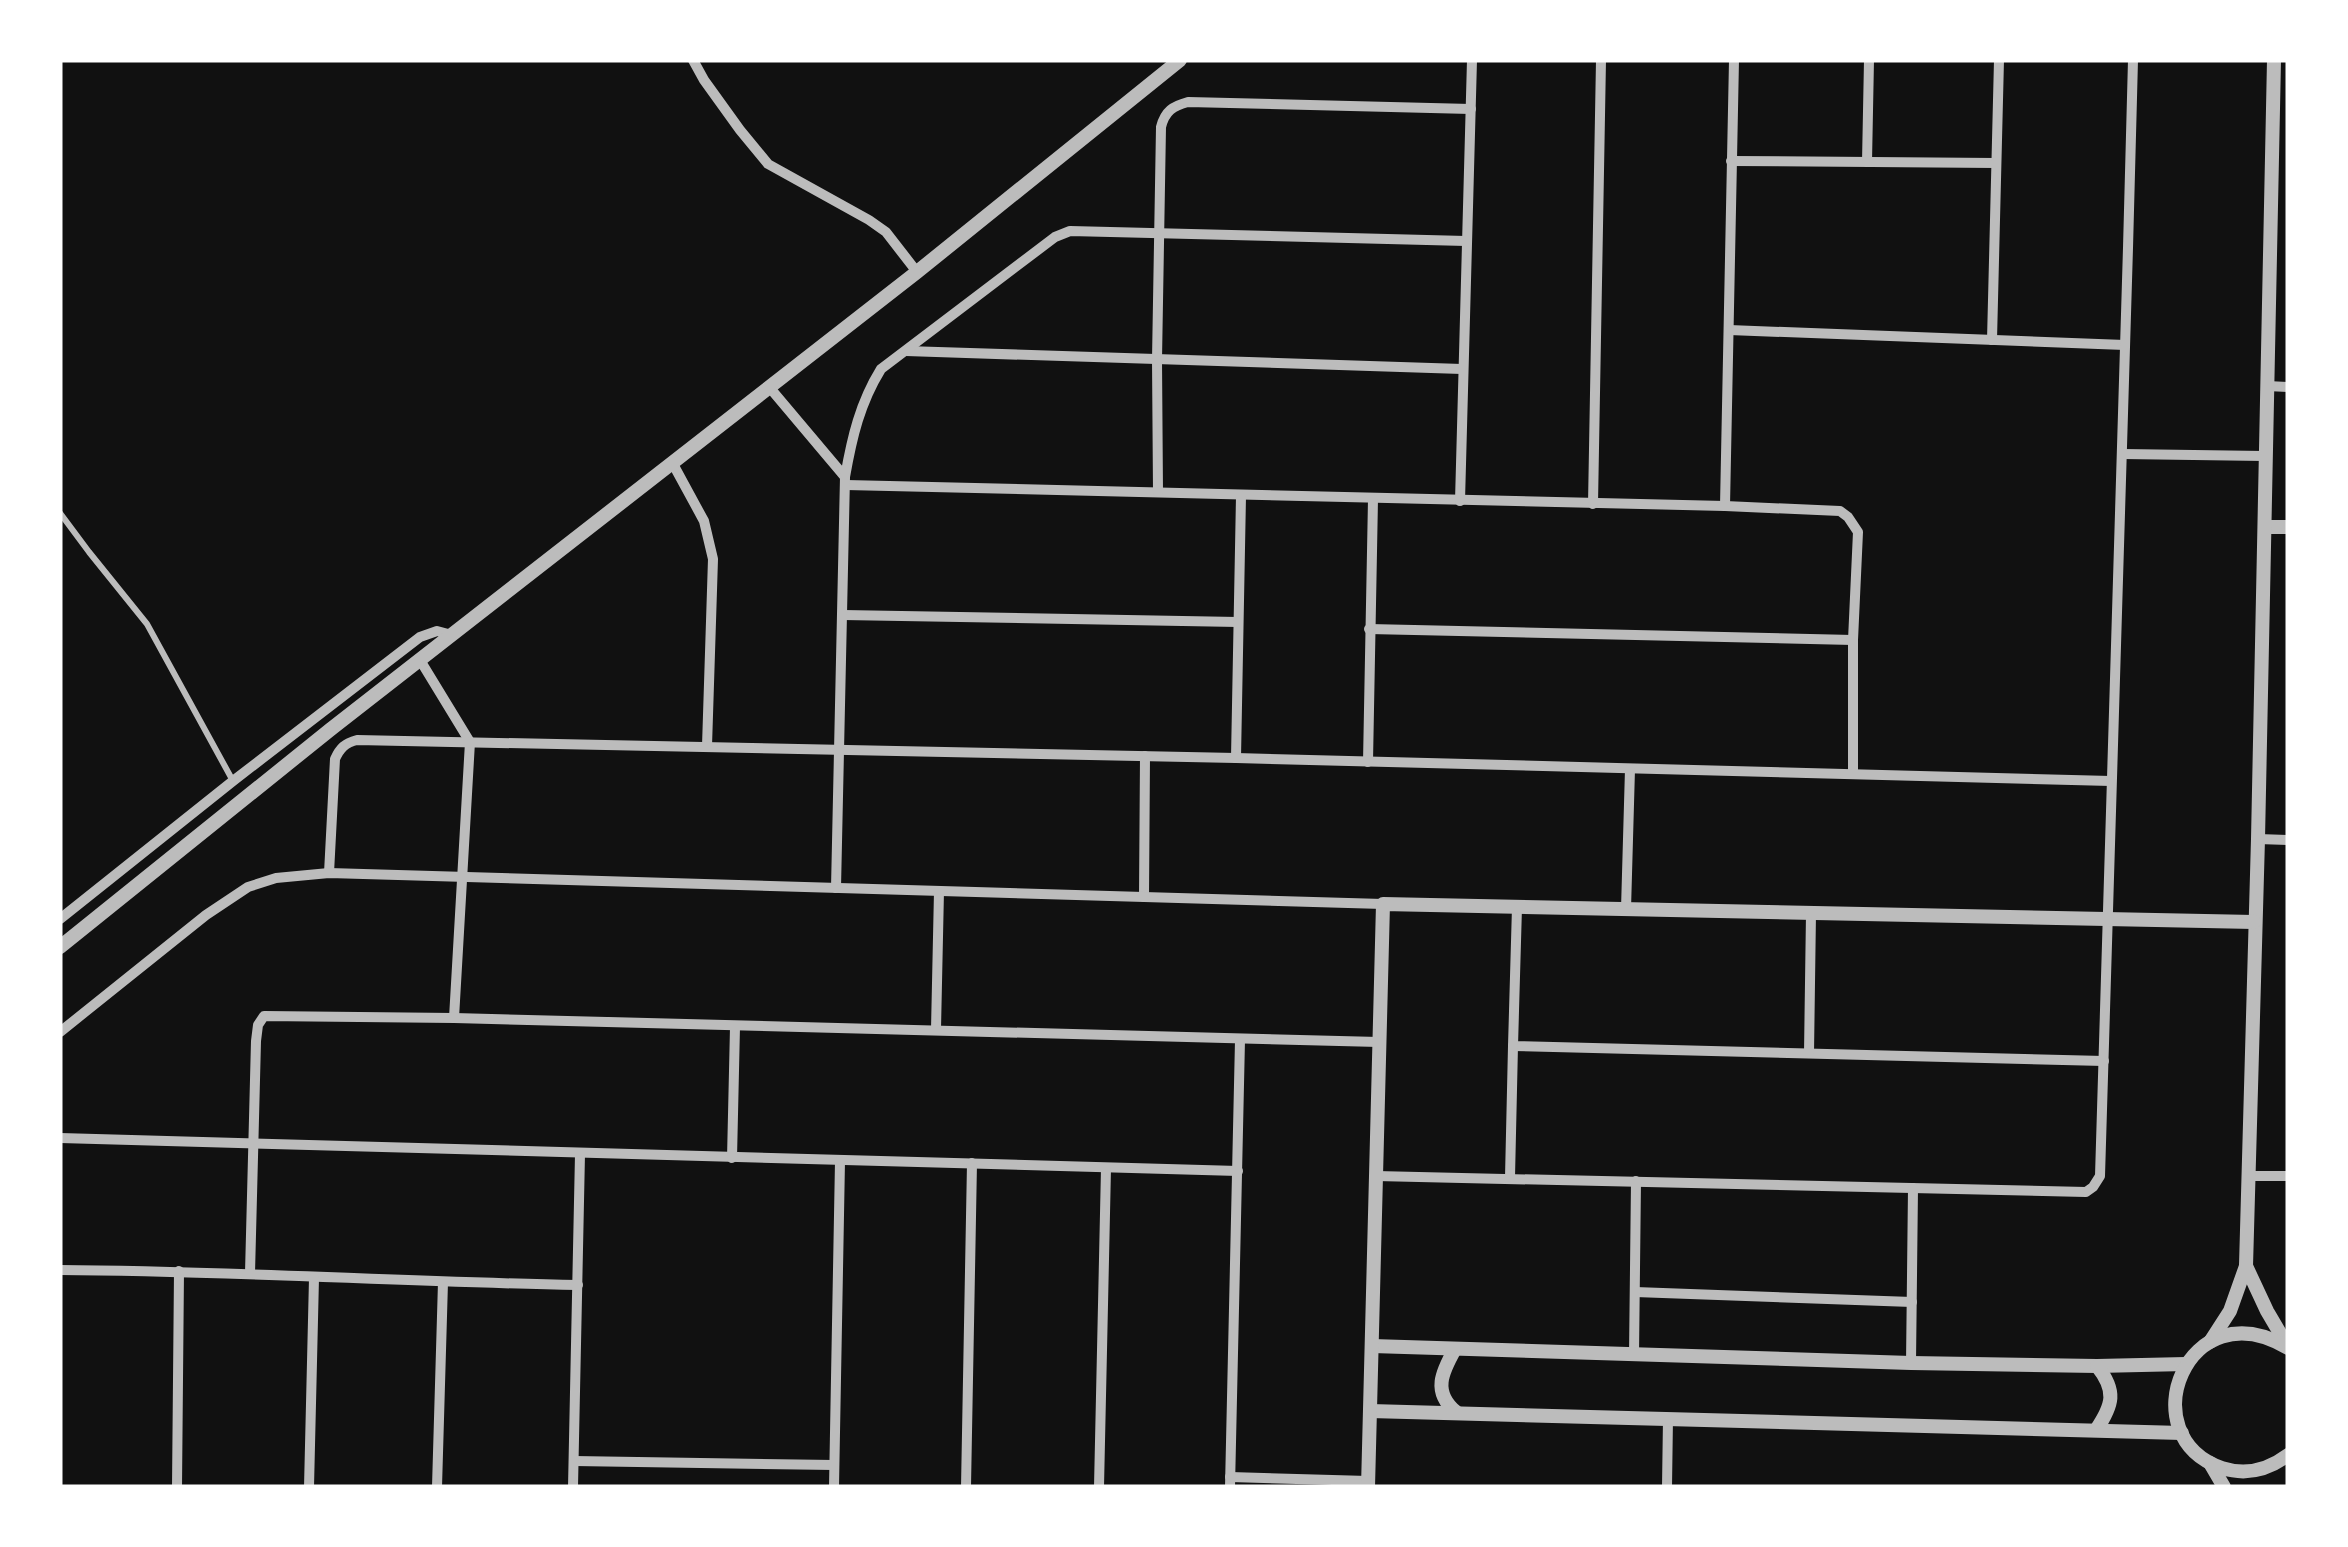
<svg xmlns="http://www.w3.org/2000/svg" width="2348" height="1547" font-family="'Roboto Condensed',sans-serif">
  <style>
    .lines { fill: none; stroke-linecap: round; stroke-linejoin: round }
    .service { stroke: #bcbcbc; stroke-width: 6 }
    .minor { stroke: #bcbcbc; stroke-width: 10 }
    .tertiary { stroke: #bcbcbc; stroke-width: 14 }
  </style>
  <rect width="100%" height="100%" fill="#111"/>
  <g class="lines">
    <polyline class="service" points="60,513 89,552 147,624 233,781"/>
    <g class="minor">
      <polyline points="693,60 704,80 740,130 768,164 869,220 886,232 917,272"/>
      <polyline points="1734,60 1725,506 1840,511 1848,517 1858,532 1853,640 1853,774"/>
      <polyline points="1731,161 1996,163"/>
      <polyline points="1867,162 1869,60"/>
      <polyline points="1729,330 2125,345"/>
      <polyline points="1992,340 1999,60"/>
      <polyline points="906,351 1462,369"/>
      <polyline points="2267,386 2288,387"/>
      <polyline points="770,388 845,477"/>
      <polyline points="2123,454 2264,456"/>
      <polyline points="673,464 704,521 713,559 707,746"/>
      <polyline points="846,485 1725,506"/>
      <path d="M1158,492L1157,360L1161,127C1165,111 1173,106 1188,102L1471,109"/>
      <polyline points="1460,501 1472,60"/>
      <polyline points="1593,504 1601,60"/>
      <polyline points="843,615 1238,622"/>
      <polyline points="1369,629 1853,640"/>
      <polyline points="420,660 470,742 454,1018"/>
      <polyline points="1236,758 1241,496"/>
      <polyline points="1368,762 1373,499"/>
      <polyline points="2258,839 2288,840"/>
      <path d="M329,873L335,759C340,748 345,743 357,740L1236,758L2111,781"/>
      <path d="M836,888L845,477C852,437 860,403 881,369L1055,237L1070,231L1466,241"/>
      <polyline points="1144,897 1145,756"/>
      <polyline points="1517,907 1513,1046 2104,1061"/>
      <polyline points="1626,909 1630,769"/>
      <polyline points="60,919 233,781 420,637 437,631 452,635"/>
      <polyline points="936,1029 939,891"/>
      <polyline points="60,1032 206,915 248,887 276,878 329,873 1383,904"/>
      <polyline points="1809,1053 1811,913"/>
      <polyline points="60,1138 1238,1171"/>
      <polyline points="732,1158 735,1027"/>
      <path d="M1376,1176L2086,1192L2093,1187L2100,1176C2114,804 2123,432 2133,60"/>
      <polyline points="2249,1176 2288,1176"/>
      <polyline points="1510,1177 1513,1046"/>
      <path d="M60,1270C233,1271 405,1282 578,1285"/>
      <polyline points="250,1273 256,1041 258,1025 264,1016 454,1018 1379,1042"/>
      <polyline points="1635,1292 1912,1302"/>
      <polyline points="1634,1355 1636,1181"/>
      <polyline points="1911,1363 1913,1188"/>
      <polyline points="574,1461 834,1465"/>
      <polyline points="1230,1477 1368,1481"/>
      <polyline points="177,1487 179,1271"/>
      <polyline points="309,1487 314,1278"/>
      <polyline points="437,1487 443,1282"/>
      <polyline points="573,1487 580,1154"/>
      <polyline points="834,1487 840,1161"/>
      <polyline points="966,1487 972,1163"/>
      <polyline points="1099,1487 1106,1168"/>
      <polyline points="1230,1487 1240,1040"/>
      <polyline points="1667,1487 1668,1418"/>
    </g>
    <g class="tertiary">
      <polyline points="2265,527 2288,527"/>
      <polyline points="60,947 331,729 917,272 1180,60"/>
      <polyline points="2246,1266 2267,1311 2287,1345"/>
      <polyline points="2210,1342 2230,1311 2246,1266 2258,839 2274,60"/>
      <polyline points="1372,1346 1911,1363 2097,1366 2186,1364"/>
      <path d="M2288,1348C2187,1287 2129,1436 2222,1468C2247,1476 2268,1470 2288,1455"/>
      <path d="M1455,1349C1442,1372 1432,1392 1456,1412"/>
      <polyline points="1370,1411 2182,1433"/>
      <path d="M2096,1430C2113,1405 2117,1391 2097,1366"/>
      <polyline points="2210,1463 2224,1487"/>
      <polyline points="1368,1487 1383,904 2254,922"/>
    </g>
  </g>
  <rect width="2348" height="1547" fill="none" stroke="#ffffff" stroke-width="125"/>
</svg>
